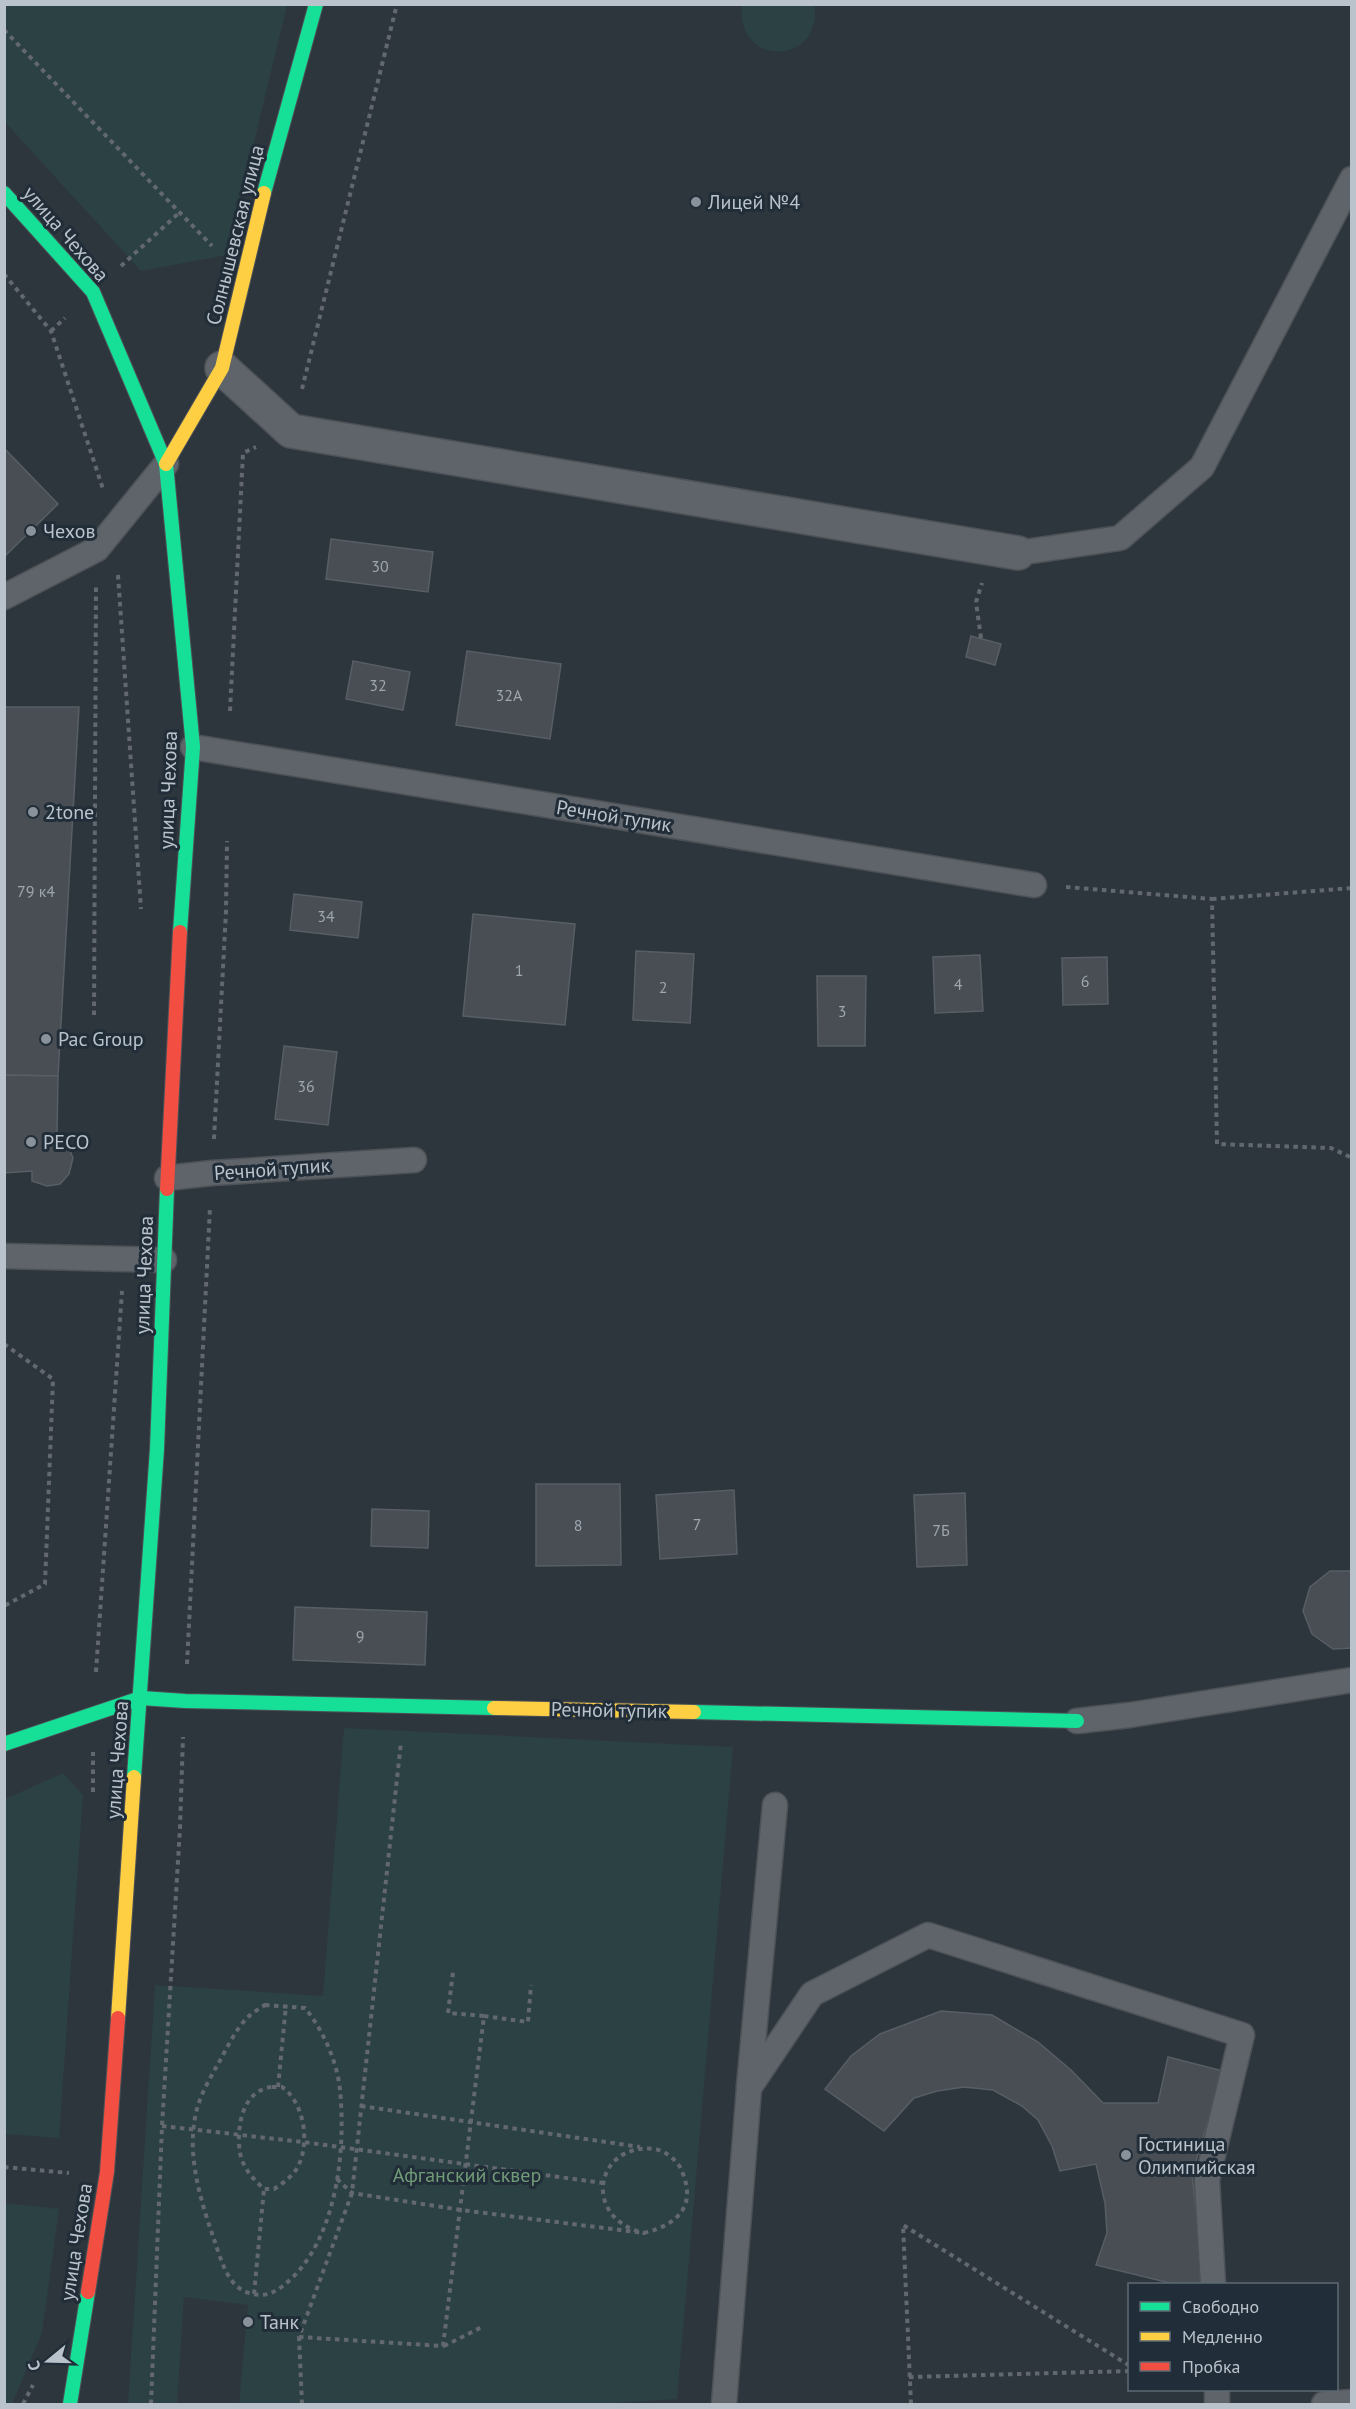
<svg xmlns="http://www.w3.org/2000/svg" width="1356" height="2409" font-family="'PT Sans',sans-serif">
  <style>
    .green { fill: #2b4143 }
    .building { fill: #484e54; stroke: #575e64; stroke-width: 1.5 }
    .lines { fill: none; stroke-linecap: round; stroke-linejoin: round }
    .lane-casing { stroke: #4d5257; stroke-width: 27 }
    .street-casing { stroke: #4d5257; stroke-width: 36 }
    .fast-casing { stroke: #4d5257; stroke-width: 16 }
    .slow-casing { stroke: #4d5257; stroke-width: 16 }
    .jam-casing { stroke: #4d5257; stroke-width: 16 }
    .path { stroke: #62686e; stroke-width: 4; stroke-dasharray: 4.5 4.5; stroke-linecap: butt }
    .lane { stroke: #5f646a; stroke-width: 24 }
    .street { stroke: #5f646a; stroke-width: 33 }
    .fast { stroke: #16e098; stroke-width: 14 }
    .slow { stroke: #ffcf43; stroke-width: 14 }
    .jam { stroke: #f24e42; stroke-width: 14 }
    .poi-dot { fill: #89929a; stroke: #212d38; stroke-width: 2 }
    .labels { text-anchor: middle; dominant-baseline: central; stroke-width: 6; stroke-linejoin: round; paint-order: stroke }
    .number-label { font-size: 16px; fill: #9ea6ae }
    .poi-label { font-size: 20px; fill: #bac3cc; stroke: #212d38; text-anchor: start }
    .street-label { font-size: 20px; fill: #bac3cc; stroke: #212d38 }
    .park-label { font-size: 20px; fill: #729c78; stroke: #212d38 }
  </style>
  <rect width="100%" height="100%" fill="#2e363d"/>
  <g class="green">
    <polygon points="5,4 287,5 227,255 141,271 5,122"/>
    <path d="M742,5H815C821,68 735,66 742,5Z"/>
    <polygon points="344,1728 733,1747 677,2399 596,2404 239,2404 248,2305 184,2297 177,2404 128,2404 155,1985 323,1996"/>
    <polygon points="63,1773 83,1795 59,2138 5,2134 5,1799"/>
    <polygon points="5,2203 59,2209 42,2333 12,2404 4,2404"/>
  </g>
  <g class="building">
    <polygon points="4,448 58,504 5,556 4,556"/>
    <polygon points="331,539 433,552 428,592 326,579"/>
    <polygon points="971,636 1001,644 995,665 966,657"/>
    <polygon points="467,651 561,664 550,739 456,725"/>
    <polygon points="353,661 410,672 403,710 346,699"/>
    <polygon points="4,707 79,707 58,1076 4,1075"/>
    <polygon points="294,894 362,902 358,938 290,930"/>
    <polygon points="473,914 575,924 565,1025 463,1016"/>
    <polygon points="636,951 694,954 690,1023 633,1020"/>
    <polygon points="980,955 983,1011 935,1013 933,957"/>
    <polygon points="1107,957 1108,1004 1063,1005 1062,958"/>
    <polygon points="817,976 866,976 865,1046 818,1046"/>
    <polygon points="284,1046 337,1052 328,1125 275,1119"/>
    <polygon points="4,1075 58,1076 57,1136 67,1143 73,1158 69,1174 60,1184 47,1186 32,1181 32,1171 4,1173"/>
    <polygon points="536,1484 620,1484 621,1565 536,1566"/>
    <polygon points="734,1490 737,1554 660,1559 656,1495"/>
    <polygon points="965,1493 967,1565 917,1567 914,1495"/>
    <polygon points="372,1509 429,1511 428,1548 371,1546"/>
    <polygon points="1330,1571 1352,1571 1352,1648 1333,1649 1312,1634 1303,1611 1310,1587"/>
    <polygon points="295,1607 427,1612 425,1665 293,1660"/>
    <polygon points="941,2011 992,2015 1038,2042 1071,2070 1103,2103 1158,2103 1168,2057 1223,2071 1192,2174 1204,2284 1174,2284 1096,2265 1107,2233 1105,2203 1096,2164 1060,2171 1052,2146 1038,2120 1022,2106 993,2090 964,2087 937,2091 914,2098 884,2131 825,2089 851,2056 880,2034"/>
  </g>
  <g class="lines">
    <defs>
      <g id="lane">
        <polyline points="1018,553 1120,538 1202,467 1352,179"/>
        <polyline points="4,597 97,549 166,464"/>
        <polyline points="193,747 1034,885"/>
        <polyline points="167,1178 212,1173 414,1160"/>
        <polyline points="4,1256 164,1260"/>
        <polyline points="1077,1721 1130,1715 1352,1680"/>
        <polyline points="749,2086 775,1805"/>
        <polyline points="724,2404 749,2088 812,1994 928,1935 1242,2035 1207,2180 1213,2284"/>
        <polyline points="1217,2404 1217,2390"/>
        <polyline points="1324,2404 1352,2402"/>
      </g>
      <polyline id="street" points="222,368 291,431 1018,553"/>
      <g id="fast">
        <polyline points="4,193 93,292 166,464 193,747 180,932"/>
        <polyline points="264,193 316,4"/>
        <polyline points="694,1712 1077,1721"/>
        <polyline points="4,1744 141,1698 185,1701 494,1708"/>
        <polyline points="134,1777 157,1449 167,1189"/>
        <polyline points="70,2404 88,2292"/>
      </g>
      <g id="slow">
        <polyline points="166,464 222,368 264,193"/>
        <polyline points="494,1708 694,1712"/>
        <polyline points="118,2018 134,1777"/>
      </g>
      <g id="jam">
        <polyline points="167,1189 180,932"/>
        <polyline points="88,2292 107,2172 118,2018"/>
      </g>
    </defs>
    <use href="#lane" class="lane-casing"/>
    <use href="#street" class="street-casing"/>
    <use href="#fast" class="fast-casing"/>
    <use href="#slow" class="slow-casing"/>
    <use href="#jam" class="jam-casing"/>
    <g class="path">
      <polyline points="4,30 212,246"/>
      <polyline points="121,266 180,212"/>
      <polyline points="4,274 51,331 103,489"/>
      <polyline points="51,331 65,318"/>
      <polyline points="302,389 397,4"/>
      <polyline points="118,575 141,909"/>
      <polyline points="981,638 976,602 982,583"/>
      <polyline points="230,711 243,453 256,447"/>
      <polyline points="1066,887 1212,899 1217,1144 1331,1148 1352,1158"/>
      <polyline points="1212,899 1352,888"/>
      <polyline points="94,1015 96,586"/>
      <polyline points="214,1139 226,911 227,841"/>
      <polyline points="4,1344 53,1379 45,1584 4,1606"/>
      <polyline points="187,1664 210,1207"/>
      <polyline points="96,1672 122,1291"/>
      <polyline points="93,1792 93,1752"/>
      <path d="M265,2005L305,2008C323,2030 337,2061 340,2090C346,2150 337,2234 292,2278C279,2290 268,2299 249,2293C228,2287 221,2260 215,2242C201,2202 185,2153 197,2109C201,2094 210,2078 218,2064C226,2050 235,2030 247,2018C252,2013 259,2009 265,2005Z"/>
      <polyline points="484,2016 528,2022 531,1985"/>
      <path d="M272,2087H282C305,2103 311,2146 296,2170C290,2178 282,2184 274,2189H264C253,2179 243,2168 240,2153C236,2128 242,2090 272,2087Z"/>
      <polyline points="278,2087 286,2005"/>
      <polyline points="361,2106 640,2147"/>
      <polyline points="162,2126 303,2142 603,2183"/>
      <polyline points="4,2167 69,2173"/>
      <path d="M337,2179L352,2193L461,2210L644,2233C680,2224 698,2204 680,2167C675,2159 665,2151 655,2149C595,2142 581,2218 644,2233"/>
      <polyline points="254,2294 264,2189"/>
      <polyline points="299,2337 443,2346 484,2016 448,2013 453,1972"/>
      <polyline points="444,2346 482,2327"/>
      <polyline points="909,2377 1130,2371"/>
      <polyline points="23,2404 33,2385"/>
      <polyline points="151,2404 162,2126 180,1828 183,1737"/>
      <polyline points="302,2404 299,2337 352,2193 401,1742"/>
      <polyline points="911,2404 903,2225 1130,2366"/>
    </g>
    <use href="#lane" class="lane"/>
    <use href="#street" class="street"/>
    <use href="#fast" class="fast"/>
    <use href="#slow" class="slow"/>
    <use href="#jam" class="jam"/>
  </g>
  <g class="poi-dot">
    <circle cx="696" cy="202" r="6"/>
    <circle cx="31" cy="531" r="6"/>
    <circle cx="33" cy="812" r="6"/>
    <circle cx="46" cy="1039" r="6"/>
    <circle cx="31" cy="1142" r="6"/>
    <circle cx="1126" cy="2155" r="6"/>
    <circle cx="248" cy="2322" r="6"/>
  </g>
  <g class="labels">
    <g class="number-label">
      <text x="380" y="566">30</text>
      <text x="378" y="685">32</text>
      <text x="509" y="695">32А</text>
      <text x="36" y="891">79 к4</text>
      <text x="326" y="916">34</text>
      <text x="519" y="970">1</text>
      <text x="1085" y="981">6</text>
      <text x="958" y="984">4</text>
      <text x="663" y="987">2</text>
      <text x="842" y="1011">3</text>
      <text x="306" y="1086">36</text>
      <text x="697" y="1524">7</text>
      <text x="578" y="1525">8</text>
      <text x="941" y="1530">7Б</text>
      <text x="360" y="1636">9</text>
    </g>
    <g class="poi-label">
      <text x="708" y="202">Лицей №4</text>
      <text x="43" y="531">Чехов</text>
      <text x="45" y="812">2tone</text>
      <text x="58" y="1039">Pac Group</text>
      <text x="43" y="1142">РЕСО</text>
      <text x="1138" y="2144">Гостиница<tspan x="1138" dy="23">Олимпийская</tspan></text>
      <text x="260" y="2322">Танк</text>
    </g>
    <g class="street-label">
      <text transform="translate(66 234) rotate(49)">улица Чехова</text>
      <text transform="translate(235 235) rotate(-76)">Солнышевская улица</text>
      <text transform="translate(168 790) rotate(-88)">улица Чехова</text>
      <text transform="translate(614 816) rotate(9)">Речной тупик</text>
      <text transform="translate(272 1169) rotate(-4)">Речной тупик</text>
      <text transform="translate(144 1275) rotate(-88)">улица Чехова</text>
      <text transform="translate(609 1710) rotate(1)">Речной тупик</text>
      <text transform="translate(117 1760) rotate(-86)">улица Чехова</text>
      <text transform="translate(76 2242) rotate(-81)">улица Чехова</text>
    </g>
    <g class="park-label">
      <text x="467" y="2175">Афганский сквер</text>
    </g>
  </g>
  <rect width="1356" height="2409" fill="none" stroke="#bac3cc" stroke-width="12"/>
  <rect x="1128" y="2283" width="210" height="108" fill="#212d38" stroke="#5e6973" stroke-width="1.5"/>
  <rect x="1140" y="2302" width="30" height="9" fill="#16e098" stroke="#5e6973" stroke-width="1.5"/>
  <text x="1182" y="2313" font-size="18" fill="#bac3cc">Свободно</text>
  <rect x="1140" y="2332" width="30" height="9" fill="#ffcf43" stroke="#5e6973" stroke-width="1.5"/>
  <text x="1182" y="2343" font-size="18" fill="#bac3cc">Медленно</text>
  <rect x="1140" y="2362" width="30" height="9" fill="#f24e42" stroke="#5e6973" stroke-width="1.5"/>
  <text x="1182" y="2373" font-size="18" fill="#bac3cc">Пробка</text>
  <g transform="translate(48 2361) rotate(251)" stroke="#212d38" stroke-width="4.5" paint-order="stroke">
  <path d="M0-4.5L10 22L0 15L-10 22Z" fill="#bac3cc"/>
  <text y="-9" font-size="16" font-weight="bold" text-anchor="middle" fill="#bac3cc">С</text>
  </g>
</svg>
